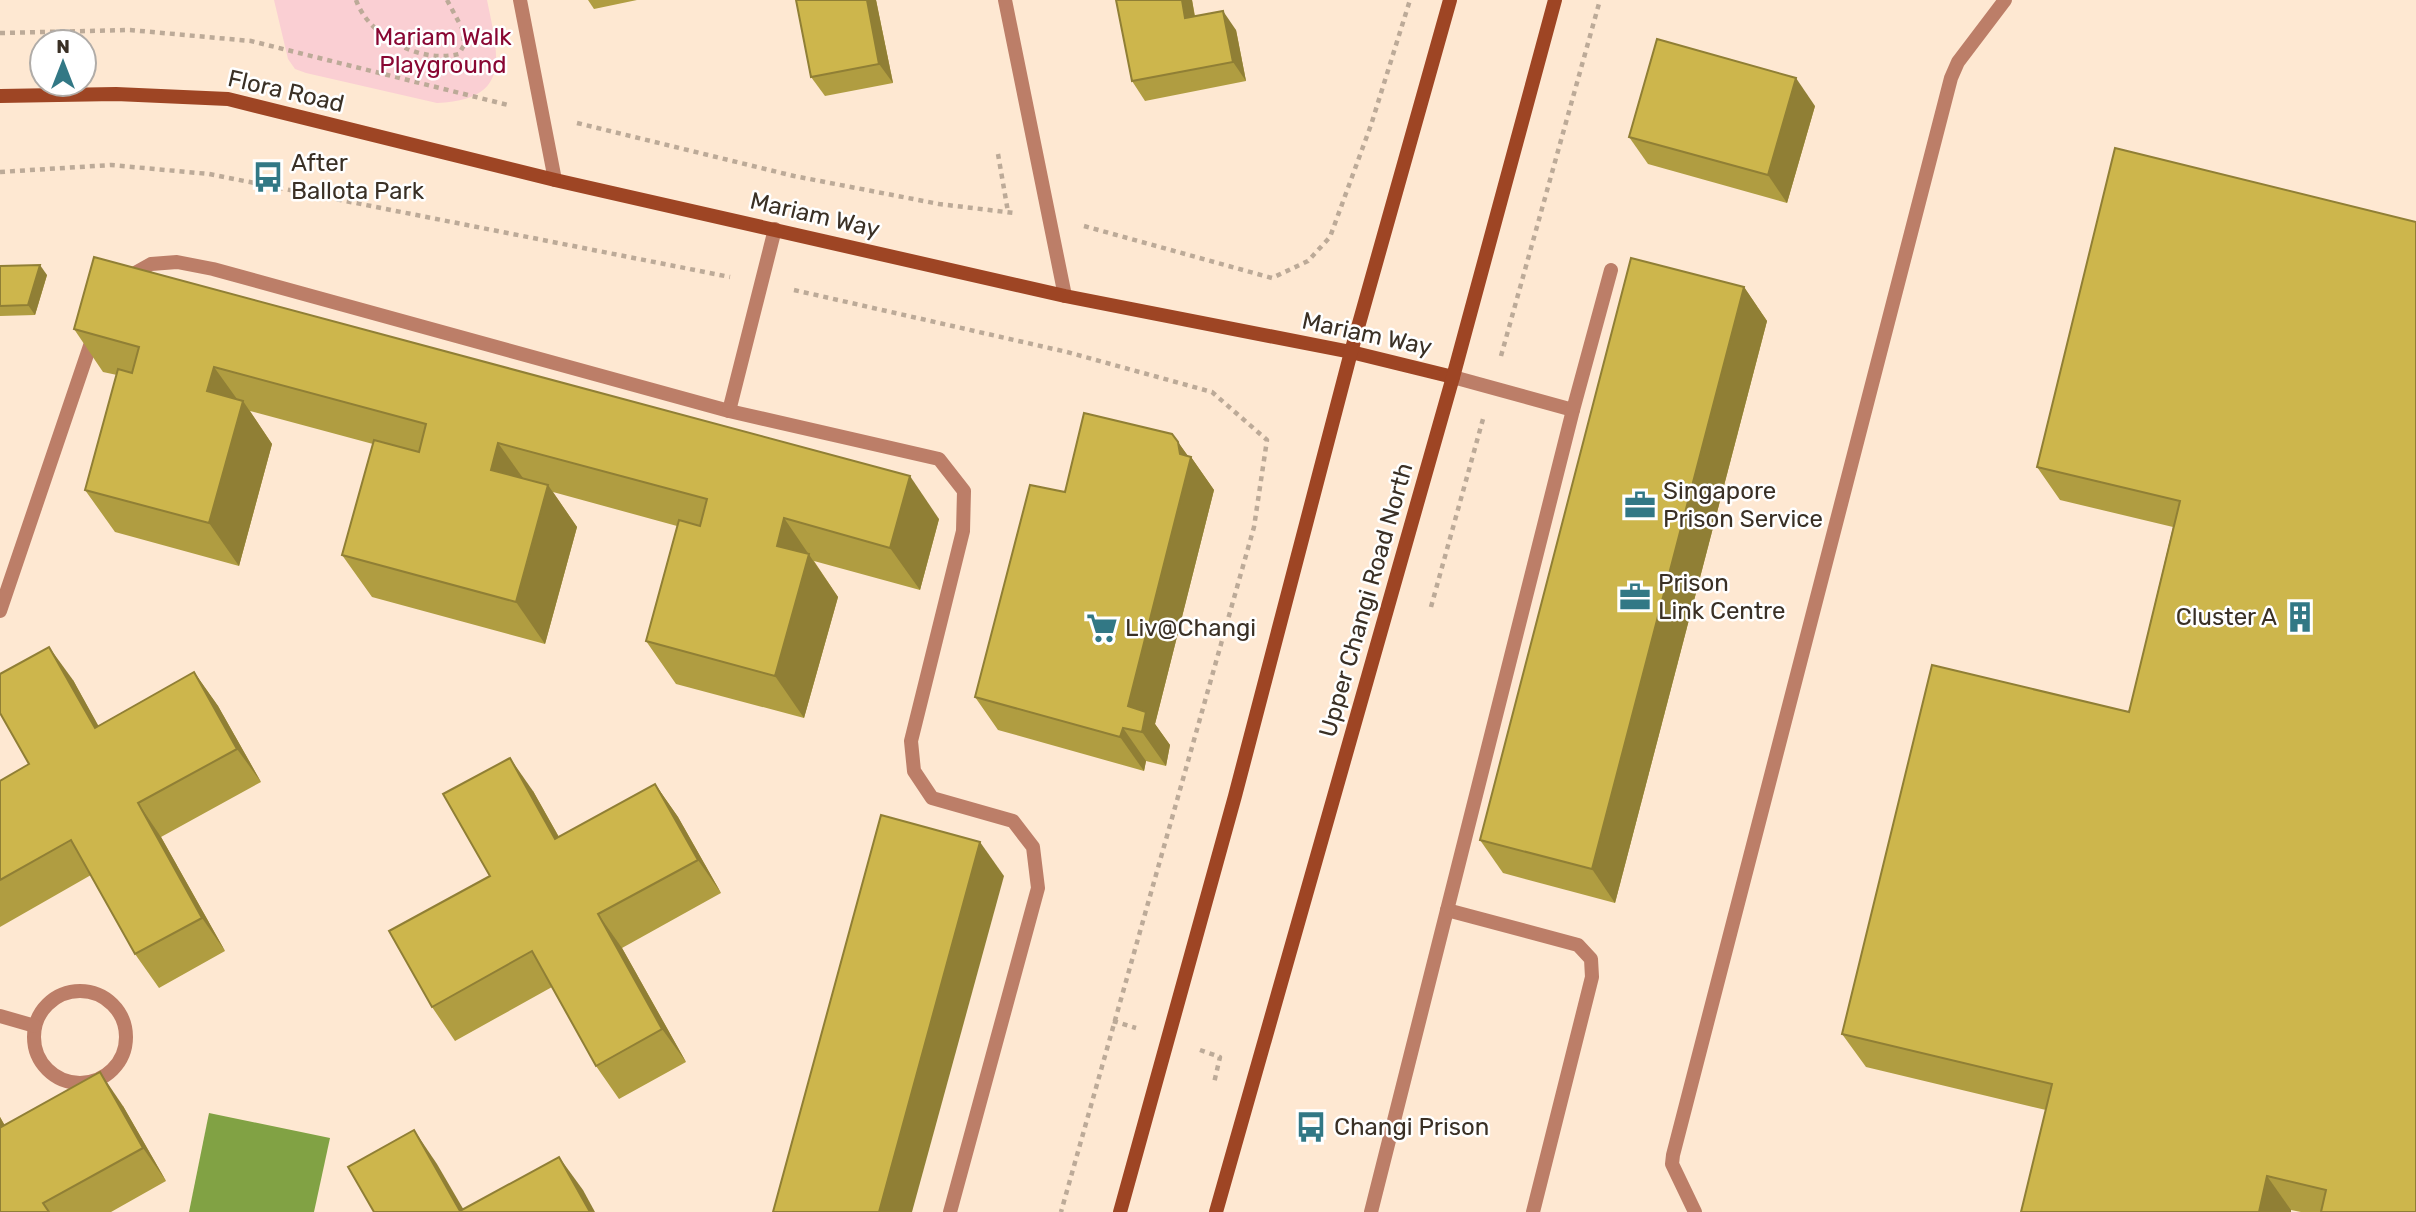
<svg xmlns="http://www.w3.org/2000/svg" width="2416" height="1212" font-family="Rubik,sans-serif">
  <style>
    .green { fill: #facfd3 }
    .water { fill: #81a244 }
    .lines { fill: none; stroke-linecap: round; stroke-linejoin: round }
    .path { stroke: #bcaa98; stroke-width: 4.5; stroke-dasharray: 5 5; stroke-linecap: butt }
    .lane { stroke: #bc7e68; stroke-width: 14 }
    .street { stroke: #bc7e68; stroke-width: 14 }
    .secondary { stroke: #9e4524; stroke-width: 14 }
    .wall { fill: #b09d41 }
    .shaded-wall { fill: #907f35 }
    .building { fill: #cdb64c; stroke: #907f35; stroke-width: 2 }
    .labels { text-anchor: middle; dominant-baseline: central; stroke-width: 5; stroke-linejoin: round; paint-order: stroke }
    .park-label { font-size: 24px; fill: #890733; stroke: #fff }
    .street-label { font-size: 24px; fill: #3a3025; stroke: #fff }
    .poi-label { font-size: 24px; fill: #3a3025; stroke: #fff; text-anchor: start }
  </style>
  <rect width="100%" height="100%" fill="#fee8d2"/>
  <path class="green" d="M274,0H487C498,55 513,100 437,103L306,73L295,69L288,59Z"/>
  <polygon class="water" points="209,1113 330,1138 314,1212 189,1212"/>
  <g class="lines">
    <g class="path">
      <path d="M356,0C369,37 421,64 459,54L464,45L463,30L447,0"/>
      <polyline points="0,33 130,30 251,41 508,105"/>
      <polyline points="577,123 794,176 939,204 1014,213"/>
      <polyline points="998,154 1008,212"/>
      <polyline points="0,172 111,165 209,174 730,277"/>
      <polyline points="1084,226 1272,278 1308,261 1330,237 1371,125 1410,0"/>
      <polyline points="794,290 1067,352 1212,392 1267,440 1254,527 1061,1212"/>
      <polyline points="1501,356 1600,0"/>
      <polyline points="1431,607 1483,419"/>
      <polyline points="1113,1021 1136,1028"/>
      <polyline points="1200,1050 1220,1057 1214,1083"/>
    </g>
    <g class="lane">
      <polyline points="126,278 151,264 177,262 213,269 729,411 939,459 964,491 963,531 911,741 914,771 932,798 1013,821 1033,847 1038,888 950,1212"/>
      <polyline points="1453,377 1573,410"/>
      <polyline points="729,411 775,229"/>
      <polyline points="0,611 94,334"/>
      <polyline points="1447,910 1578,945 1591,959 1592,977 1533,1212"/>
      <circle cx="80" cy="1037" r="46"/>
      <polyline points="0,1016 35,1026"/>
      <polyline points="1371,1212 1573,410 1611,270"/>
      <polyline points="1695,1212 1672,1164 1673,1155 1951,78 1958,62 2005,0"/>
    </g>
    <g class="street">
      <polyline points="520,0 555,180"/>
      <polyline points="1005,0 1065,296"/>
    </g>
    <g class="secondary">
      <polyline points="0,96 116,94 228,99 555,180 1065,296 1351,352 1453,377"/>
      <polyline points="1120,1212 1235,796 1351,352 1450,0"/>
      <polyline points="1216,1212 1453,377 1555,0"/>
    </g>
  </g>
  <g class="wall">
    <polygon points="588,0 637,0 594,9"/>
    <polygon points="796,0 876,0 893,83 825,96 811,77"/>
    <polygon points="1116,0 1192,0 1195,16 1236,30 1246,81 1145,101 1132,81"/>
    <polygon points="1815,106 1787,203 1648,164 1629,137"/>
    <polygon points="2416,222 2416,1212 2301,1212 2291,1210 2291,1212 2021,1212 2046,1110 1866,1067 1842,1034 2129,712 2173,527 2060,500 2037,467"/>
    <polygon points="0,266 47,275 35,315 0,316"/>
    <polygon points="1744,287 1767,321 1615,903 1503,873 1480,840"/>
    <polygon points="74,329 939,519 920,590 814,561 838,597 804,718 676,684 646,641 677,526 553,492 577,527 545,644 372,597 342,555 373,444 250,411 272,444 239,566 115,532 85,490 117,375 103,372"/>
    <polygon points="1172,434 1188,456 1191,457 1214,490 1155,724 1170,745 1166,766 1146,761 1144,771 998,730 975,697 1065,492"/>
    <polygon points="194,672 218,706 261,782 161,837 225,951 159,988 135,954 91,875 0,927 0,781 29,764 73,680 98,726"/>
    <polygon points="655,784 678,817 721,893 622,948 686,1062 619,1099 596,1066 552,987 455,1041 432,1007 533,791 559,837"/>
    <polygon points="123,1106 166,1181 111,1212 0,1212 0,1117 5,1126"/>
  </g>
  <g class="shaded-wall">
    <polygon points="867,0 876,0 893,83 879,64"/>
    <polygon points="1182,0 1192,0 1198,37 1185,18"/>
    <polygon points="1223,11 1236,30 1246,81 1233,62"/>
    <polygon points="1796,78 1815,106 1787,203 1768,175"/>
    <polygon points="40,265 47,275 35,315 28,305"/>
    <polygon points="1744,287 1767,321 1615,903 1592,869"/>
    <polygon points="214,367 242,406 243,401 272,444 239,566 209,523 207,391"/>
    <polygon points="1178,442 1190,459 1191,457 1214,490 1155,724 1170,745 1166,766 1142,732 1128,706 1180,454"/>
    <polygon points="498,443 528,485 491,470"/>
    <polygon points="910,476 939,519 920,590 890,548"/>
    <polygon points="548,485 577,527 545,644 516,602"/>
    <polygon points="784,518 838,597 804,718 775,676 777,546"/>
    <polygon points="49,647 73,680 118,761 95,728"/>
    <polygon points="194,672 218,706 261,782 237,749"/>
    <polygon points="1123,728 1146,761 1144,771 1120,737"/>
    <polygon points="510,758 533,791 579,873 555,839"/>
    <polygon points="655,784 678,817 721,893 698,860"/>
    <polygon points="138,803 161,837 225,951 202,918"/>
    <polygon points="980,842 1004,876 912,1212 879,1212"/>
    <polygon points="598,914 622,948 686,1062 662,1029"/>
    <polygon points="100,1072 123,1106 166,1181 143,1148"/>
    <polygon points="0,1117 25,1161 0,1125"/>
    <polygon points="414,1130 437,1164 465,1212 461,1212"/>
    <polygon points="559,1157 583,1190 595,1212 590,1212"/>
    <polygon points="2267,1176 2291,1210 2291,1212 2259,1212"/>
  </g>
  <g class="building">
    <polygon points="796,0 867,0 879,64 811,77"/>
    <polygon points="1116,0 1182,0 1185,18 1223,11 1233,62 1132,81"/>
    <polygon points="1657,39 1796,78 1768,175 1629,137"/>
    <polygon points="2115,148 2416,222 2416,1212 2321,1212 2326,1190 2267,1176 2259,1212 2021,1212 2052,1084 1842,1034 1932,665 2129,712 2180,501 2037,467"/>
    <polygon points="94,257 910,476 890,548 784,518 777,546 809,554 775,676 646,641 679,520 700,526 707,499 498,443 491,470 548,485 516,602 342,555 374,440 419,452 426,424 214,367 207,391 243,401 209,523 85,490 118,369 132,373 139,347 74,329"/>
    <polygon points="1631,258 1744,287 1592,869 1480,840"/>
    <polygon points="40,265 28,305 0,306 0,266"/>
    <polygon points="1084,413 1172,434 1178,442 1180,454 1191,457 1128,706 1146,712 1142,732 1123,728 1120,737 975,697 1030,485 1065,492"/>
    <polygon points="49,647 95,728 194,672 237,749 138,803 202,918 135,954 71,840 0,880 0,781 29,764 0,713 0,674"/>
    <polygon points="510,758 555,839 655,784 698,860 598,914 662,1029 596,1066 532,951 432,1007 389,931 490,876 443,794"/>
    <polygon points="881,815 980,842 879,1212 773,1212"/>
    <polygon points="100,1072 143,1148 43,1203 49,1212 0,1212 0,1125 1,1127"/>
    <polygon points="414,1130 460,1211 559,1157 590,1212 374,1212 348,1167"/>
  </g>
  <defs>
    <symbol id="bus-bare" viewBox="-9 -9 18 18"><path d="M-5-6H5V4H4V6H2V4H-2V6H-4V4H-5ZM-3.5-4V0h7V-4ZM-3.5 1.2v1.5H-2V1.2ZM2 1.2v1.5H3.5V1.2Z" fill="#327885" stroke="#fff" stroke-width="2.5" paint-order="stroke"/></symbol>
    <symbol id="office-bare" viewBox="-9 -9 18 18"><path d="M-6-3h4V-5.5h4V-3h4V5H-6ZM-1-4.5V-3h2v-1.5ZM-6 0V1H6V0Z" fill="#327885" stroke="#fff" stroke-width="2.5" paint-order="stroke"/></symbol>
    <symbol id="building-bare" viewBox="-9 -9 18 18"><path d="M-4-6H4V6H1V3H-1V6H-4ZM-2.5-4.3h1.7v1.8h-1.7ZM.8-4.3h1.7v1.8H.8ZM-2.5-1h1.7V.8h-1.7ZM.8-1h1.7V.8H.8Z" fill="#327885" stroke="#fff" stroke-width="2.5" paint-order="stroke"/></symbol>
    <symbol id="supermarket-bare" viewBox="-9 -9 18 18"><path d="M-6-5.5h2.5l.6 2H6L4.5 2H-2.5L-4.4-4H-6ZM-1.5 3.2a1.3 1.3 0 1 0 .1 0ZM3 3.2a1.3 1.3 0 1 0 .1 0Z" fill="#327885" stroke="#fff" stroke-width="2.5" paint-order="stroke"/></symbol>
  </defs>
  <g fill-rule="evenodd">
    <use href="#bus-bare" x="246" y="155" width="44" height="44"/>
    <use href="#office-bare" x="1618" y="483" width="44" height="44"/>
    <use href="#office-bare" x="1613" y="575" width="44" height="44"/>
    <use href="#building-bare" x="2278" y="595" width="44" height="44"/>
    <use href="#supermarket-bare" x="1080" y="606" width="44" height="44"/>
    <use href="#bus-bare" x="1289" y="1105" width="44" height="44"/>
  </g>
  <g class="labels">
    <g class="park-label">
      <text x="443" y="37">Mariam Walk<tspan x="443" dy="28">Playground</tspan></text>
    </g>
    <g class="street-label">
      <text transform="translate(286 91) rotate(13)">Flora Road</text>
      <text transform="translate(815 215) rotate(13)">Mariam Way</text>
      <text transform="translate(1367 334) rotate(12)">Mariam Way</text>
      <text transform="translate(1366 600) rotate(-74)">Upper Changi Road North</text>
    </g>
    <g class="poi-label">
      <text x="291" y="163">After<tspan x="291" dy="28">Ballota Park</tspan></text>
      <text x="1663" y="491">Singapore<tspan x="1663" dy="28">Prison Service</tspan></text>
      <text x="1658" y="583">Prison<tspan x="1658" dy="28">Link Centre</tspan></text>
      <text x="2277" y="617" text-anchor="end">Cluster A</text>
      <text x="1125" y="628">Liv@Changi</text>
      <text x="1334" y="1127">Changi Prison</text>
    </g>
  </g>
  <g transform="translate(63 63)"><circle r="33" fill="#ffffff" stroke="#b0aca8" stroke-width="2"/>
  <path d="M0-5L12 26L0 18L-12 26Z" fill="#327885"/>
  <text y="-10" font-size="19" font-weight="bold" text-anchor="middle" fill="#3a3025">N</text>
  </g>
</svg>
